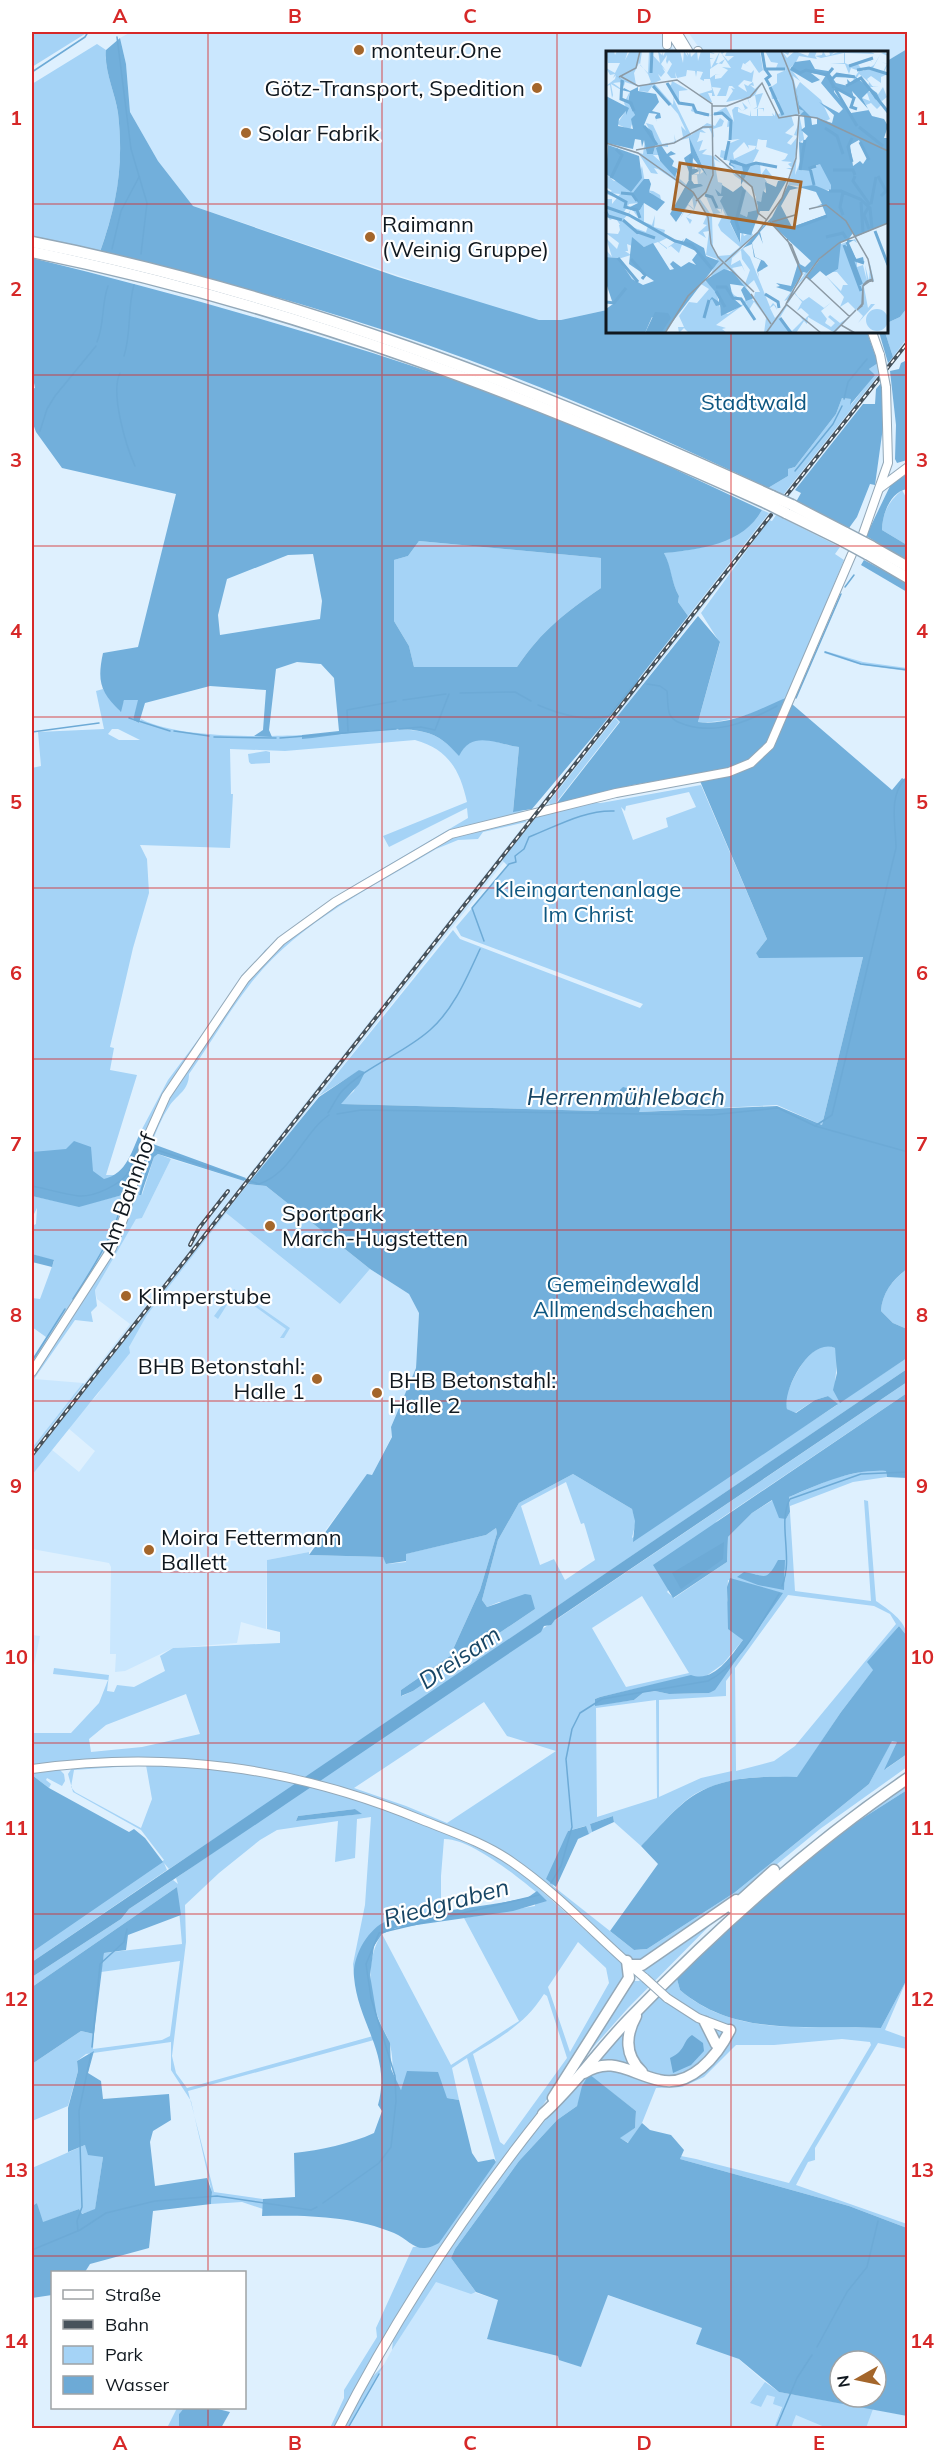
<svg xmlns="http://www.w3.org/2000/svg" width="939" height="2460" font-family="Mulish,sans-serif">
  <style>
    .built { fill: #cae7fe }
    .green { fill: #a5d3f6; fill-rule: evenodd }
    .forest { fill: #72afdb; fill-rule: evenodd }
    .water { fill: #6daad6 }
    .lines { fill: none; stroke-linecap: round; stroke-linejoin: round }
    .stream { stroke: #6daad6; stroke-width: 1.5 }
    .secondary-casing { stroke: #93a8b8; stroke-width: 10 }
    .primary-casing { stroke: #93a8b8; stroke-width: 11 }
    .highway-casing { stroke: #93a8b8; stroke-width: 13 }
    .secondary { stroke: #fff; stroke-width: 8 }
    .primary { stroke: #fff; stroke-width: 9 }
    .highway { stroke: #fff; stroke-width: 10 }
    .rail-casing { stroke: #47525b; stroke-width: 4 }
    .rail { stroke: #fff; stroke-width: 1.5; stroke-dasharray: 4.5; stroke-linecap: butt }
    .secondary-bridge-casing { stroke: #93a8b8; stroke-width: 10; stroke-linecap: butt }
    .highway-bridge-casing { stroke: #93a8b8; stroke-width: 13; stroke-linecap: butt }
    .secondary-bridge { stroke: #fff; stroke-width: 8 }
    .highway-bridge { stroke: #fff; stroke-width: 10 }
    .grid { fill: none; stroke: #d62828; stroke-width: 1.5; stroke-opacity: 0.55 }
    .poi-dot { fill: #a4662b; stroke: #fff; stroke-width: 2 }
    .labels { text-anchor: middle; dominant-baseline: central; stroke-width: 4.5; stroke-linejoin: round; paint-order: stroke }
    .poi-label { font-size: 22px; fill: #10181f; stroke: #fff; text-anchor: start }
    .park-label { font-size: 22px; fill: #0e5781; stroke: #fff }
    .street-label { font-size: 22px; fill: #10181f; stroke: #fff }
    .water-label { font-size: 24px; font-style: italic; fill: #184665; stroke: #fff }
    .inset-river { fill: none; stroke: #6daad6; stroke-width: 3 }
    .inset-road { fill: none; stroke: #8c9aa5; stroke-width: 1.5 }
    .view { fill: #a4662b; fill-opacity: 0.15; stroke: #a4662b; stroke-width: 3 }
    .inset-edge { fill: none; stroke: #10181f; stroke-width: 3 }
    .neatline { fill: none; stroke: #d62828; stroke-width: 2 }
    .grid-label { font-size: 20px; text-anchor: middle; font-weight: bold; fill: #d62828 }
  </style>
  <rect width="100%" height="100%" fill="#def0fe"/>
  <g class="built">
    <polygon points="131,32 662,32 675,52 608,52 607,310 561,320 539,320 512,314 193,206 158,161 130,112 126,64 120,38"/>
    <polygon points="688,32 907,32 907,49 887,61 886,52 702,52"/>
    <polygon points="907,338 907,345 504,862 32,1458 32,1451 130,1324 97,1299 95,1290 136,1218 142,1218 171,1159 244,1181"/>
    <polygon points="226,1213 340,1304 370,1269 409,1294 419,1312 416,1368 391,1427 392,1436 372,1475 367,1475 309,1552 267,1560 266,1629 241,1622 237,1643 173,1648 125,1671 115,1672 116,1654 110,1654 111,1567 109,1563 32,1549 32,1475 51,1449 79,1472 95,1451 68,1428 98,1394 147,1315"/>
    <polygon points="34,1379 83,1383 32,1448 32,1382"/>
    <polygon points="32,1635 40,1636 33,1670 32,1670"/>
    <polygon points="436,2281 499,2300 487,2339 558,2356 581,2367 607,2295 703,2328 765,2382 779,2392 786,2394 774,2428 348,2428 392,2350"/>
    <polygon points="795,2393 907,2416 907,2428 779,2428"/>
  </g>
  <g class="green">
    <polygon points="32,32 88,32 32,67"/>
    <path d="M97,44L106,50C104,71 115,92 118,113C124,166 117,203 100,252L32,236V84Z"/>
    <polygon points="907,308 907,338 893,357 885,332 887,323 900,317"/>
    <polygon points="878,363 880,373 783,495 768,488 788,476 788,469 795,467 836,414 842,398 852,399 851,405 874,375 869,369"/>
    <path d="M902,490L907,499V545L882,530C882,513 889,501 902,490Z"/>
    <path d="M762,510L769,513L688,616L678,602L679,596C671,582 671,568 664,553C697,550 745,542 762,510Z"/>
    <path d="M776,515L840,547L835,554L844,560L788,695C770,711 721,725 698,722L720,643L701,613L769,520L772,521Z"/>
    <path d="M419,541L601,558V588C565,613 543,629 517,667H414L409,646L394,621V560L408,556Z"/>
    <polygon points="825,651 863,662 907,668 907,671 861,665 824,653"/>
    <path d="M103,689L120,711L124,700H139L133,720L139,723L141,719C177,738 260,737 302,735V738C338,735 389,724 424,732C439,735 449,745 459,755C475,728 494,744 519,747L513,811H524L526,822L483,832L478,839L458,840L436,849C371,888 295,924 248,987C227,1014 209,1046 189,1074C189,1090 178,1094 170,1105C153,1131 144,1164 142,1195L154,1157L158,1154L171,1159L142,1218L136,1219L95,1290L97,1306L91,1312L93,1322L75,1320L32,1382V1359L46,1337L32,1327V1298L40,1299L54,1261L32,1254V1226L36,1224L37,1208L32,1218V1196L79,1206L126,1194L146,1132L141,1131L168,1080L265,950L302,920L356,884L468,818L467,808L389,847L383,836L467,802C460,770 448,749 415,740L285,751L230,749L231,794H233L230,848L140,845L147,859L149,893L133,948L110,1047L114,1048L110,1070L137,1075L106,1175H123L119,1182L32,1186V768L41,766L38,732L104,729L96,691ZM118,729L140,740H119L108,734L112,729Z"/>
    <polygon points="615,718 619,722 555,804 551,805 549,802"/>
    <polygon points="266,751 270,752 270,763 251,764 249,762 248,754"/>
    <path d="M701,785L767,939L756,953L863,957L822,1125L777,1105L638,1112L623,1088L598,1111L340,1104L354,1091L360,1070L319,1096L453,930L460,939L640,1008L643,1004L461,936L456,927L508,866L502,860L538,815L585,803H601ZM689,792L696,807L666,818L668,827L633,840L621,807L625,811L626,806Z"/>
    <polygon points="248,1184 266,1186 370,1269 340,1304 226,1213 147,1315 129,1347 130,1353 32,1475 32,1458"/>
    <path d="M907,1269H908L907,1329L893,1323L881,1311C882,1292 893,1280 907,1269Z"/>
    <polygon points="234,1289 290,1328 284,1338 280,1338 286,1329 235,1292 218,1319 214,1316"/>
    <path d="M828,1345L835,1348C841,1369 829,1384 840,1402L907,1358V1369L306,1777L278,1771L273,1775L300,1782L169,1869L164,1863L167,1870L32,1962V1950L164,1860L141,1830L73,1792L68,1774L72,1768L59,1769L64,1774L65,1781L62,1786L47,1778L46,1780L51,1784L49,1788L32,1775V1733H71L99,1703L108,1680L53,1674L54,1668L109,1675L107,1691L114,1692L117,1685L134,1687L165,1671L160,1656L173,1648L280,1643V1632L267,1629V1560L309,1552V1555L383,1557L387,1564L406,1562L405,1554L486,1535L496,1528L497,1533L480,1590L450,1656L401,1690L402,1696L413,1691L535,1609L499,1602L487,1607L482,1600L498,1540L519,1503L573,1474L632,1509L636,1521L632,1538L837,1405L828,1396L815,1400L795,1413L787,1409L784,1401C793,1379 804,1350 828,1345ZM566,1482L581,1524L584,1523L595,1560L565,1580L554,1559L540,1565L521,1506ZM186,1694L200,1734L142,1747L91,1752L89,1739L106,1725ZM146,1765L152,1799L141,1828L75,1792L71,1787L74,1770Z"/>
    <path d="M907,1382V1393L717,1521L667,1592L674,1598L727,1562L728,1537L752,1513L773,1500L786,1519L790,1512L795,1591L871,1601L864,1500L868,1501L876,1601C888,1609 906,1621 907,1636L899,1626L868,1662L874,1669L841,1712L797,1778C764,1775 725,1777 695,1794C677,1805 656,1831 641,1846L614,1822L613,1816L590,1824L592,1832L589,1834L585,1826L568,1831L553,1886L634,1950L647,1949L734,1893L869,1784L892,1740L897,1742L886,1769L907,1754V1767L820,1829L738,1896L643,1961L629,1960L520,1864L374,1799L318,1781ZM774,1568L787,1570L785,1580L758,1585L755,1574L765,1578L771,1575ZM728,1580L782,1593L709,1693L669,1694L655,1691L644,1692L634,1700L595,1705V1699L600,1697L691,1676L702,1679L723,1664L743,1640L727,1600ZM788,1595L874,1606L890,1614L896,1624L795,1746L774,1761L736,1771L735,1668ZM642,1596L689,1673L626,1687L592,1628ZM732,1673V1771L701,1778L659,1797V1700L726,1696V1681ZM656,1700L657,1798L597,1817L596,1708ZM484,1702L507,1736L556,1751L447,1823L406,1806L354,1788Z"/>
    <polygon points="83,1383 84,1384 32,1451 32,1448"/>
    <polygon points="869,1470 886,1471 887,1477 853,1482 790,1506 789,1497 834,1478"/>
    <path d="M907,1781V1790L852,1825L789,1873L677,1979L680,1990C736,2039 812,2024 881,2028L907,1979L885,2030L907,2038V2049L878,2043L815,2148V2160L808,2162L796,2185L907,2224V2228L849,2206L680,2159L681,2156L696,2159L789,2183L871,2045L870,2042L842,2039L774,2045H736L704,2077L682,2087L656,2088L642,2123L629,2143L619,2138L635,2128L636,2111L589,2075L577,2106L557,2120L519,2161L455,2249L451,2258L476,2292L471,2294L436,2282L392,2350L393,2340L437,2265L511,2160L625,2027L763,1892Z"/>
    <path d="M312,1785L426,1824L504,1860L535,1885L623,1964L627,1974L564,2075L408,2297L368,2364L334,2428H330L344,2398V2390L377,2337L376,2328L413,2247L432,2246L496,2162L467,2058L452,2068L459,2100L447,2098L405,2082L401,2090C389,2070 395,2065 390,2045C388,2036 382,2028 379,2020C368,1993 366,1957 382,1934L451,2065L519,2021L464,1918L535,1906L536,1892C517,1876 469,1838 444,1839L441,1876V1912C389,1919 366,1918 354,1976L353,1964L365,1905L371,1817L357,1819L355,1858L335,1862L338,1821L277,1830L260,1840L219,1873L185,1905L186,1942L172,2056L176,2073L187,2088L373,2036L374,2040L188,2091L214,2192L263,2199V2209L242,2202L211,2204L212,2193L191,2101L171,2070V2042L86,2054L77,2061L78,2071L68,2106L32,2121V2064L81,2031L94,2034L93,2049L162,2040L170,2036L180,1961L101,1972L104,1953L182,1944L177,1887L32,1987V1977L121,1919L129,1909L173,1880L178,1884L176,1878ZM355,1809L361,1814L296,1821L298,1816ZM578,1942L606,1968L609,1983L570,2052L548,1987ZM544,1994L547,1996L567,2058L504,2145L500,2142L473,2054C501,2037 526,2023 544,1994Z"/>
    <polygon points="725,1910 628,2008 573,2070 633,1981 639,1981 646,1973 644,1970"/>
    <polygon points="85,2145 103,2157 95,2210 81,2214 79,2209 42,2223 37,2203 32,2206 32,2168"/>
    <polygon points="384,2365 348,2428 342,2428 369,2380"/>
    <polygon points="765,2382 779,2392 873,2409 866,2428 827,2428 796,2415 791,2428 774,2428 782,2407 773,2404 775,2397 767,2395 761,2407 750,2403"/>
    <polygon points="177,2408 184,2408 179,2414 179,2428 167,2428"/>
  </g>
  <g class="forest">
    <path d="M120,38L126,64L130,112L158,161L193,206L398,277L539,320H561L607,310L608,332H867L878,363L869,369L875,375L850,405L851,399L842,398L836,414L795,467L788,469V476L768,488C631,423 491,363 346,318C265,292 182,273 100,252C117,203 124,166 118,113C115,92 104,71 106,50Z"/>
    <polygon points="907,49 907,308 900,317 887,323 887,61"/>
    <path d="M32,258C187,296 341,340 492,393C584,425 673,468 762,510C744,544 698,550 664,553C672,568 671,582 679,596L678,602L688,616L600,728L532,809L513,812L519,747C496,744 472,729 459,756C449,745 439,735 424,732C392,724 336,736 302,739V735L339,731L334,678L321,664L297,662L276,669L269,730L272,737L254,736L263,730L266,690L210,686L145,703L139,723L133,720L138,700H124L121,712C100,692 97,681 103,653L138,647L176,494L62,468L36,432L32,421L34,403L32,389L35,388L32,373ZM419,541L601,558V588C565,613 543,629 517,667H414L409,646L394,621V560L408,556ZM313,554L322,601L320,619L220,635L218,615L227,579L288,555Z"/>
    <polygon points="879,332 885,332 893,357 888,363"/>
    <polygon points="907,360 907,460 897,463 895,459 896,425 890,371 899,369 901,363"/>
    <polygon points="882,382 884,420 875,485 870,484 857,517 849,528 796,502 801,493 795,490 863,404 875,404 876,389"/>
    <path d="M907,474V489C890,492 882,515 882,530L907,545V560L866,536L891,484Z"/>
    <polygon points="864,560 907,583 907,592 861,565"/>
    <path d="M698,616L720,642L698,722C729,726 758,710 785,698L892,790L902,778L907,781V1269C893,1279 882,1293 881,1311L893,1323L907,1329V1358L840,1403L833,1390L837,1373L835,1348C809,1337 782,1392 787,1409L796,1413L815,1400L828,1396L838,1404L633,1542L635,1521L632,1509L573,1474L519,1503L498,1540L482,1600L487,1607L525,1594L531,1595L535,1609L413,1691L401,1696V1690L450,1656L480,1590L497,1533L496,1528L486,1535L406,1554V1561L386,1564L383,1557L309,1555L367,1474L372,1475L392,1437L391,1427L416,1368L419,1313L409,1294L370,1269L266,1186L248,1184L319,1097L359,1070L365,1072L359,1084L341,1104L598,1111L623,1087L645,1093L639,1112L777,1106L822,1125L863,957L759,958L756,953L767,939L697,774L633,785L556,804L620,722L616,718Z"/>
    <path d="M141,1131L147,1132L126,1194L79,1207L32,1196V1152L66,1149L74,1141L91,1147L93,1171L104,1179C127,1174 132,1150 141,1131Z"/>
    <polygon points="153,1144 246,1178 244,1181 158,1154 154,1157 141,1195 139,1195"/>
    <polygon points="32,1254 54,1260 52,1267 32,1262"/>
    <path d="M907,1393V1478L887,1477L886,1471C851,1469 820,1484 789,1497L790,1512L786,1519L779,1518L772,1500L752,1513L728,1537L727,1562L673,1598L653,1565Z"/>
    <path d="M778,1560H785L784,1590L758,1585L737,1577L744,1572C767,1576 766,1582 778,1560Z"/>
    <path d="M730,1578L783,1593L715,1690L709,1693L669,1694L655,1691L644,1692L634,1700L595,1706V1699L600,1697L691,1675C714,1683 730,1657 743,1640L728,1629L727,1587Z"/>
    <path d="M899,1626L907,1636V1754L884,1770L897,1742L892,1741L869,1784L734,1893L647,1949L634,1950L610,1931L658,1864L641,1846C656,1831 677,1805 696,1794C725,1776 764,1776 797,1777L841,1712L873,1670L867,1662Z"/>
    <polygon points="32,1775 49,1788 129,1832 134,1829 145,1838 163,1862 32,1952"/>
    <path d="M907,1790V1979L881,2028C813,2024 737,2039 680,1990L677,1979L680,1975L789,1873L852,1825Z"/>
    <polygon points="355,1809 362,1814 296,1821 298,1816"/>
    <polygon points="613,1816 614,1822 592,1832 590,1824"/>
    <polygon points="586,1826 589,1834 578,1839 556,1887 546,1879 568,1831"/>
    <polygon points="177,1887 181,1915 128,1935 126,1950 104,1953 94,2034 81,2031 32,2064 32,1987"/>
    <path d="M537,1891L547,1901L513,1911L396,1928L382,1934L374,1946L370,1975L377,2017L390,2043L391,2069L401,2090L407,2071L438,2072L447,2098L459,2100L472,2153L478,2162L494,2159L496,2162L439,2243C416,2256 412,2241 394,2233C353,2216 306,2215 262,2216L263,2199L295,2197L294,2153C321,2150 350,2144 374,2133L382,2111L378,2105C392,2055 358,2024 354,1977C352,1957 368,1928 387,1921C402,1915 421,1915 437,1912C467,1908 497,1904 527,1898Z"/>
    <polygon points="94,2051 88,2073 101,2081 103,2099 169,2094 171,2120 153,2131 150,2142 155,2186 207,2178 212,2192 211,2204 153,2211 149,2248 90,2264 85,2272 52,2272 52,2295 32,2298 32,2206 37,2203 43,2222 79,2209 82,2214 95,2209 103,2157 88,2155 85,2145 68,2152 68,2108 78,2071 77,2061"/>
    <path d="M589,2074L636,2111L635,2128L620,2138L628,2143L642,2123L650,2130L671,2135L684,2150L680,2159L849,2206L907,2228V2416L779,2392L739,2359L696,2344L702,2328L608,2295L581,2367L559,2360L558,2356L487,2339L498,2300L476,2292L451,2258L455,2249L519,2161L557,2120L577,2106L582,2086ZM840,2361H876V2397H840Z"/>
    <polygon points="184,2408 214,2408 230,2412 221,2428 179,2428 179,2414"/>
  </g>
  <g class="water">
    <path d="M907,1369V1382L555,1620L551,1625L544,1626L541,1632C404,1723 269,1817 129,1909L121,1919L32,1977V1962Z"/>
    <polygon points="724,1542 723,1559 681,1589 672,1573"/>
    <path d="M692,2035L703,2043L704,2051L691,2065L673,2073L670,2058C687,2050 682,2041 692,2035Z"/>
  </g>
  <g class="lines">
    <g class="stream">
      <polyline points="117,37 131,149 147,203 141,254"/>
      <polyline points="32,72 85,37 88,32"/>
      <polyline points="112,249 121,211 139,177"/>
      <path d="M97,342C105,323 101,305 108,286"/>
      <path d="M124,356C132,330 127,308 134,285"/>
      <path d="M120,373C110,393 126,446 135,466"/>
      <polyline points="844,399 848,382 867,359"/>
      <polyline points="40,431 47,409 55,396 96,346"/>
      <polyline points="795,471 833,424 842,406"/>
      <polyline points="845,587 854,575"/>
      <polyline points="825,652 861,664 908,670"/>
      <path d="M647,684L660,686L667,691C668,698 667,709 670,715C673,721 680,723 686,725C718,735 749,721 777,706"/>
      <polyline points="460,693 515,692 531,701"/>
      <polyline points="796,698 841,594"/>
      <polyline points="403,700 446,694"/>
      <path d="M538,705C559,714 587,722 609,716L638,680"/>
      <polyline points="129,718 170,731"/>
      <polyline points="399,729 421,727 435,730 449,694"/>
      <polyline points="174,731 209,736"/>
      <polyline points="348,731 347,710 396,701"/>
      <polyline points="32,732 99,723"/>
      <polyline points="214,737 276,738"/>
      <polyline points="280,738 396,729"/>
      <path d="M484,941L472,908L509,864L516,862L515,856L524,849L529,837C557,826 584,810 614,811"/>
      <path d="M328,1113C333,1106 337,1096 343,1090C368,1065 403,1054 430,1030C454,1009 467,977 480,949"/>
      <polyline points="337,1114 361,1110 711,1115 778,1108 815,1126 908,1152"/>
      <path d="M815,1126L832,1115L896,848C896,825 888,797 905,779"/>
      <path d="M148,1147L259,1184C292,1173 303,1133 329,1115"/>
      <path d="M32,1186C47,1189 63,1194 79,1196C93,1197 122,1185 129,1171C134,1163 132,1152 140,1146"/>
      <path d="M73,1299C99,1259 123,1220 129,1172"/>
      <polyline points="32,1361 65,1309"/>
      <path d="M782,1586C794,1559 777,1522 790,1499L861,1474L908,1472"/>
      <path d="M551,1883L561,1866L572,1827L566,1759L572,1729L580,1713L602,1699L708,1681C741,1664 760,1624 779,1594"/>
      <polyline points="92,2047 100,1964 124,1942 127,1929"/>
      <polyline points="323,2203 379,2163 391,2147 396,2101 395,2076 371,1998 366,1964 379,1933 539,1895"/>
      <polyline points="78,2231 77,2221 82,2207 79,2111 91,2054"/>
      <polyline points="32,2250 80,2230 106,2213 155,2201 217,2196 311,2210 317,2207"/>
      <polyline points="817,2347 847,2292 867,2267 878,2221"/>
      <polyline points="348,2428 379,2374"/>
      <polyline points="776,2428 797,2378 812,2355"/>
    </g>
    <defs>
      <g id="secondary">
        <polyline points="670,32 683,52"/>
        <polyline points="677,32 689,52"/>
        <polyline points="667,45 667,32"/>
        <polyline points="698,51 698,52"/>
        <polyline points="872,332 880,355"/>
        <polyline points="880,488 908,467"/>
        <polyline points="863,534 888,463 886,387"/>
        <polyline points="32,1372 112,1248 124,1217 145,1143 166,1096 245,979 281,941 335,902 451,834 616,793 729,772 751,763 770,745 852,554"/>
        <path d="M32,1769C169,1750 294,1767 422,1820C452,1832 485,1843 512,1862C560,1895 601,1941 645,1978"/>
        <polyline points="667,1998 698,2018 730,2030"/>
      </g>
      <path id="primary" d="M339,2428C396,2317 465,2212 543,2114"/>
      <g id="highway">
        <path d="M32,242C289,293 534,387 772,496"/>
        <path d="M32,252C288,304 529,395 766,503"/>
        <polyline points="792,505 846,533"/>
        <polyline points="786,513 843,541"/>
        <polyline points="871,546 908,567"/>
        <polyline points="867,554 908,578"/>
        <polyline points="732,1908 774,1870"/>
        <polyline points="632,1965 642,1965 736,1900"/>
        <path d="M636,2016C625,2036 625,2056 642,2072"/>
        <polyline points="705,2022 716,2044"/>
        <path d="M584,2073C612,2055 631,2074 659,2080C691,2088 717,2056 730,2030"/>
        <polyline points="553,2098 629,1978 627,1961"/>
        <path d="M543,2114C575,2085 599,2050 629,2019C715,1930 805,1848 908,1778"/>
      </g>
    </defs>
    <use href="#secondary" class="secondary-casing"/>
    <use href="#primary" class="primary-casing"/>
    <use href="#highway" class="highway-casing"/>
    <use href="#secondary" class="secondary"/>
    <use href="#primary" class="primary"/>
    <use href="#highway" class="highway"/>
    <defs>
      <g id="rail">
        <polyline points="785,497 908,342"/>
        <polyline points="190,1245 199,1228 228,1191"/>
        <polyline points="32,1455 771,515"/>
      </g>
    </defs>
    <use href="#rail" class="rail-casing"/>
    <use href="#rail" class="rail"/>
    <defs>
      <g id="secondary-bridge">
        <polyline points="880,355 886,387"/>
        <polyline points="645,1978 667,1998"/>
      </g>
      <g id="highway-bridge">
        <polyline points="772,496 792,505"/>
        <polyline points="766,503 786,513"/>
        <polyline points="846,533 871,546"/>
        <polyline points="843,541 867,554"/>
      </g>
    </defs>
    <use href="#secondary-bridge" class="secondary-bridge-casing"/>
    <use href="#highway-bridge" class="highway-bridge-casing"/>
    <use href="#secondary-bridge" class="secondary-bridge"/>
    <use href="#highway-bridge" class="highway-bridge"/>
  </g>
  <path class="grid" d="M208,32V2272M382,32V2428M557,32V2428M731,32V52M32,204H608M886,204H908M731,332V2428M32,375H908M32,546H908M32,717H908M32,888H908M32,1059H908M32,1230H908M32,1401H908M32,1572H908M32,1743H908M32,1914H908M32,2085H908M32,2256H908M208,2408V2428"/>
  <g class="poi-dot">
    <circle cx="359" cy="50" r="6"/>
    <circle cx="537" cy="88" r="6"/>
    <circle cx="246" cy="133" r="6"/>
    <circle cx="370" cy="237" r="6"/>
    <circle cx="270" cy="1226" r="6"/>
    <circle cx="126" cy="1296" r="6"/>
    <circle cx="317" cy="1379" r="6"/>
    <circle cx="377" cy="1393" r="6"/>
    <circle cx="149" cy="1550" r="6"/>
  </g>
  <g class="labels">
    <g class="poi-label">
      <text x="371" y="50">monteur.One</text>
      <text x="525" y="88" text-anchor="end">Götz-Transport, Spedition</text>
      <text x="258" y="133">Solar Fabrik</text>
      <text x="382" y="224">Raimann<tspan x="382" dy="25">(Weinig Gruppe)</tspan></text>
      <text x="282" y="1213">Sportpark<tspan x="282" dy="25">March-Hugstetten</tspan></text>
      <text x="138" y="1296">Klimperstube</text>
      <text x="305" y="1366" text-anchor="end">BHB Betonstahl:<tspan x="305" dy="25">Halle 1</tspan></text>
      <text x="389" y="1380">BHB Betonstahl:<tspan x="389" dy="25">Halle 2</tspan></text>
      <text x="161" y="1537">Moira Fettermann<tspan x="161" dy="25">Ballett</tspan></text>
    </g>
    <g class="park-label">
      <text x="754" y="402">Stadtwald</text>
      <text x="588" y="889">Kleingartenanlage<tspan x="588" dy="25">Im Christ</tspan></text>
      <text x="623" y="1284">Gemeindewald<tspan x="623" dy="25">Allmendschachen</tspan></text>
    </g>
    <g class="street-label">
      <text transform="translate(127 1194) rotate(-70)">Am Bahnhof</text>
    </g>
    <g class="water-label">
      <text x="626" y="1096">Herrenmühlebach</text>
      <text transform="translate(459 1657) rotate(-34)">Dreisam</text>
      <text transform="translate(446 1902) rotate(-15)">Riedgraben</text>
    </g>
  </g>
  <g transform="translate(606 51)">
    <rect width="282" height="282" fill="#def0fe"/>
    <path d="M0,0H8L9,4L11,0H22L19,9L24,0H36L34,14L42,22L43,0L54,12L52,0L56,4V0L57,5L60,0H74L77,12L78,0L82,6L80,0L83,4L84,0L85,6L91,0L92,10L95,0H104L109,3L104,2V7L108,8H104L105,17L114,0L110,12L116,13L119,8L117,5L114,0H120L116,3L122,10L128,5H119L121,0H154L157,19L153,22L144,9L139,13L144,16L137,12L135,18L145,22L148,19L146,31L138,29L132,35L141,41L138,33L142,35L144,33L147,31L148,35L144,34L149,38L155,32L149,44L157,42L151,58L158,57V61L162,60L158,61L157,58H152V65H167L166,62L169,65V58L171,64L175,62L172,48H166L164,36L168,41L165,36L171,32V23L180,19L158,18L170,17L172,12L165,11L159,0H184L182,4L177,1L185,13L181,7L189,0L202,5L204,0H211L209,5L216,4L217,0L220,5L224,4L223,0H230L225,4L234,0H263L269,3L239,2V12L243,14L258,9L267,7L264,8L266,11L262,8L251,12L257,20L268,14L275,2L279,1L282,5L275,2L267,17L277,21L281,13L275,11L282,13L278,21L282,22V23L275,26V32L265,25L261,28L267,36L273,35L262,36L263,31L253,23L252,25L247,31L245,32L253,20L245,17L243,23L239,13L224,12H238V2L215,7L209,5L211,8L193,5L190,11L196,13L190,11L184,17L194,30L187,25L190,38L194,31L215,49L224,68L220,70L282,100L219,70L193,63L198,87L194,119L204,120L213,113L214,104L228,109L244,106L249,147L237,140L194,137L196,144L193,137V135L182,134L191,104L189,124L194,111L197,89L193,92V68L192,95L186,119L180,117H186L182,113L186,111L175,110L179,108L174,106L179,108L182,103L160,96L161,89H156L155,99L156,89L152,88L150,98L153,99L147,111L154,113L155,124L160,117L166,125H157L161,131L155,151H151L155,156L151,153V160L142,161L141,166L133,163L139,138L150,150V146L145,136L129,125L118,113L129,123L125,111L114,106L115,99L119,100L122,93L134,88L124,89L126,75L121,76L122,69L117,63L99,65L85,60L87,54H75L69,45L68,49L85,84L101,72L109,75L114,67L118,70L116,75L107,78L108,87L103,77L95,78L100,82L94,81L93,86L101,88L93,86L91,91L97,89L93,100L101,98L96,103L108,105L115,112L108,108L112,131L116,132L118,148L115,151L122,166H126L124,172L134,192L136,180L138,185L145,181L147,184L129,203L143,192L137,198L144,206L164,256L167,252L170,255L171,259L168,254L164,257L169,267L181,254L185,257L181,255L173,268L186,280L197,269L194,266L199,268L203,264L195,257L191,260L196,251L188,242L182,253L183,248L178,250L198,224L194,217L191,207L198,223L209,214L202,224L204,230L199,226L187,239L192,246L197,250L203,246L218,257L227,250L215,260L221,268L219,272L225,276L229,272L222,266L224,264L234,272L243,266L229,282L202,266L201,273L198,270L190,282H158L160,267L149,249L143,259L140,252L110,274L120,277L116,278L121,282H83L78,277L73,282L72,276H78L73,265L83,251L91,252L103,238L95,233L85,244L98,229L109,238L105,223L111,208L100,204L103,180L97,181L100,187L92,182L101,174L97,173L101,164L92,149L88,159L92,161L88,159L86,162L80,166L86,169L84,173L80,166L88,159L82,154L74,168L83,148L82,153L88,158L85,140L52,118L48,117L52,123L45,122L33,103L2,94L0,98V92L37,103L39,89L41,103H47L50,92L40,72L47,74L56,93L69,91L68,83L70,91L77,86L75,75L80,80L72,63L47,34L42,41L33,40L34,36L19,31L18,35L12,27L15,31L7,32L14,37L15,39L5,33L7,44L6,47L4,34L0,35L9,28L10,24L7,27L9,23L4,24L0,17L9,22L14,12H2ZM61,4L60,10L61,13L63,9L66,13L61,22L65,27H70L69,21L71,27L80,25L81,19L89,20L90,26L91,20L97,21L94,28L98,30L97,39L98,30V28H104L106,39L93,43L102,50L104,51H106L102,42H106V45H109L106,36L115,37L111,45H120L123,35H126L129,38L125,37L127,40L120,51L141,47L145,56L142,48L149,44L151,56L147,58L151,57V65H145L144,59V65L129,60L132,61V57L136,60L142,57L136,51L139,58L136,60L132,56H129L126,59L128,71L120,56L105,64L92,62L87,53L73,52V40L82,39L66,30L65,34L60,32L68,44L67,54L48,32L55,29L52,23L55,26L59,21L56,16L60,20L55,13ZM119,8L125,17L116,16L122,19L115,27L109,28V23L115,24L110,23L104,27V18ZM33,12L42,23L45,31L41,34H30L28,22ZM185,64H192V74L188,84L192,85L185,94L181,92L187,85L179,82L188,74ZM83,87L99,120L94,123L95,119L93,114L86,111V106L85,111L86,118H89L88,112L93,120V123L85,124H91L92,134L85,138L47,104H53V95L62,96V92ZM138,91L143,98L142,94L150,95L149,98L128,108L127,102ZM99,143L109,167L108,163L115,162L111,158H115L116,163V157L120,166L109,164L116,166L112,174L115,180L134,196L124,204L112,205L107,198L106,165L94,148ZM135,199L136,208L144,219L139,233L126,217L136,215L139,221L134,209L125,214L126,207ZM121,218L124,219L145,242L140,236L148,229L154,241H149L148,246L167,276L140,240L143,245L137,251L135,248L128,244L126,241L124,243L120,237L123,246L135,248L137,253L122,263L115,261L107,227L119,219L131,233L132,228ZM277,36L281,46L276,50L271,49L276,53L271,58L265,52L260,54L256,47L264,50L260,39L271,45ZM24,40L22,49L29,64L24,79L11,73L21,58L18,52ZM36,115L39,132L31,138L47,140L54,144L56,153L44,141L27,142L32,146V152L23,153L18,161L22,163L25,158L23,163L33,168L26,158L34,159L38,152V171L46,174L49,164L48,176L59,179L58,183L73,192L78,188L73,202L65,195L61,197L69,191L61,187L53,191L61,197V198L52,191L38,196L26,187V195L21,193L22,200H19L25,204L12,208L26,227L38,235L26,228L12,207L0,206L1,200L6,206L0,187L11,198L13,192L0,182L12,183L14,179L13,174H0H14L11,169H16L10,166L4,169L0,164V148H6V153L14,143L3,142L8,146L0,143L6,140L0,136V123L8,130L31,131ZM22,163L42,175L40,181L23,175L17,169ZM249,188L251,192L247,189L241,194L251,209V216L257,214L261,230L259,214L263,230L264,213L268,230H261L258,236L262,257L265,253H269L252,272L257,265L250,258L247,262L249,258L242,251L234,256L238,246L220,225L235,240L237,234H242L231,221H225L232,218L224,213L229,211L227,203L232,194L209,212L227,196ZM260 269a11 11 0 1 1 22 0a11 11 0 1 1-22 0Z" fill="#a5d3f6" fill-rule="evenodd"/>
    <path d="M204,9L209,18L222,20L230,32L242,35L241,28L245,32L250,27L229,26L230,23L247,24L271,42L274,49L270,45V48L276,52L269,48L264,39L256,47L266,65L278,68L282,75L278,87H282V172L249,186L247,182L242,189H248L242,192L250,208L257,206L258,211L248,209L241,194V189L235,191L232,218L220,225L214,220L204,229L201,225L217,204L201,222L197,221L181,248L185,241L170,236L174,235L170,232L185,235L192,212L199,216L205,210L163,171L154,181L157,193L153,183L146,192L149,206L158,210L162,215L152,221L153,227L151,219L155,209L148,206L146,193L137,197L166,166L182,134L193,137L184,139L175,155L186,176L220,164L216,154L211,155L216,153L210,141L193,136L208,134L204,120L194,119L193,91L197,92L202,85L195,79L199,76L198,65L194,64L198,60L193,58L189,33L193,54L205,66L206,74L211,73V67L226,72L228,64L213,51L233,62L237,58L215,32L220,24L205,22L214,29L206,32L184,19L189,11ZM228,35L247,48L244,56L248,47L246,40L263,59L245,62L228,41ZM253,89L261,107L257,113L254,110L247,115L244,94ZM214,113L225,134V141L208,134L204,117ZM9,24L18,30V37L24,40L32,36V40L50,43L53,51L46,60L54,62L55,67L50,68L51,71L49,66L51,63L43,62L38,74L46,80L50,92L47,103H41L38,89L36,96L35,89L29,88L27,98L0,92V45L23,57L20,64V60L13,68L12,75L27,78L25,68L29,64L22,51L24,41L15,39V47L19,50L14,48L15,40L18,37L17,30ZM83,86L101,125L87,107L86,118H91L93,120L86,124L83,121L78,107L85,102ZM2,94L33,105L36,127L25,141L0,123ZM55,94L61,103L65,100L70,103L63,105L68,110L66,115L72,118L69,126L54,110L50,97ZM129,109L140,115L146,112L135,134L140,140L134,163L141,166L142,161L152,159L151,150L155,151L157,140L160,142L159,131L170,136L172,130L181,129L163,160H154L145,184L134,182V192L124,171L126,166H122L114,150L117,145H112L109,138L115,143L116,134L127,141L135,135V120H130H137L136,115L127,110L125,113L130,117L123,114V112ZM84,127L88,133H95L97,135L101,147L97,135L85,138L88,144L70,171L64,163ZM38,128H43L45,133L43,141L59,151L51,160L38,152L34,159L28,160L22,157L32,152L26,143ZM26,186L38,196L47,192L64,219L68,218L64,213L67,210L75,216L83,211L90,214L86,209L92,201L70,191L77,192L80,187L98,197L100,205L113,210L58,282H55L62,262L56,263L54,270L46,266L39,282H0V258L7,253L0,232V206L12,207L26,228L37,234L48,230L23,213ZM118,213V218L127,221L148,247L140,250L135,239L138,235L124,233L127,247L136,255L115,265L114,254L110,255L106,248L102,251L106,246L113,251V245L99,229L118,218Z" fill="#72afdb" fill-rule="evenodd"/>
    <path d="M49,261L62,262L65,267L55,282H39Z" fill="#6daad6"/>
    <path class="inset-river" d="M156,0L159,18H179M243,15L267,7M185,17L194,22L200,19L221,24L251,75M227,17L221,24L226,28L231,23L249,26M159,18L164,25L160,28L164,35M251,19L263,17L282,23M45,22L46,0M16,29L15,48L25,52L28,60M61,32L73,52L87,54L90,61L103,64M47,35L64,54M226,35L248,47L245,56L251,58M240,35L255,27L282,61M164,36L177,64M108,63L116,62L125,70L124,89M38,75L51,94M253,76L277,95M219,77L231,85L237,103M246,87L242,96L246,111M254,91L263,109M119,109L123,90M124,110L140,115L150,112L171,116M194,119L199,89M227,119H247L249,124M249,125L247,130L264,154M272,125L280,140L275,145M5,127L16,104L10,98M84,129L85,104M208,134L204,117L210,115M0,140L20,151L19,156L31,159L34,167M223,140H235L254,148L264,157L266,177M237,141L234,156L237,164M15,142L26,143L31,150M99,144L106,146L111,157M255,151L257,181M265,153L270,126M0,156L23,164L69,190L86,194L106,218M262,157L258,164L263,178M0,161L2,165L16,169M17,169L32,182M191,176L221,165M133,179L130,170L138,139M29,180L49,187M269,180L282,214M220,186L237,182L240,187M241,191L249,209L258,212M238,194L255,240M241,195L255,232L252,234M12,207L32,231M25,208L39,224L36,228M110,236H120L127,247L135,248L149,269M110,240L119,256M159,243L172,251L173,257M0,251L8,252L20,237M98,267L103,249M174,267L185,282"/>
    <path class="inset-road" d="M175,0L187,30L193,63M14,25L32,35L71,29L106,53L107,124L100,141L90,150M13,26L30,17L34,0M106,55H121L144,46L156,32L173,67L190,64L211,67L282,100M0,92L32,102L87,141M30,99L68,92L97,76H106M109,104L146,136L152,162L161,169M87,141L102,166L105,193M203,158L220,154L240,170L262,208L267,231M164,171L186,195M166,171L189,164M181,188L196,223L180,253L215,282M233,192L282,172M105,193L112,206L148,241M185,193L193,213M119,211L152,181L176,147L190,107L193,64M200,225L244,266M145,243L165,273M180,253L213,208L233,192M251,259L257,253V235L267,228M251,259L256,255V253L257,235L258,233L260,232L261,230L266,228V230L261,231H260V232H259L258,233L257,235L256,253L251,259M59,282L82,245L117,212M160,282L180,254M227,282L245,264M249,282L235,274L250,259"/>
    <path class="view" d="M74,112L195,131L188,177L67,158Z"/>
    <rect width="282" height="282" class="inset-edge"/>
  </g>
  <rect width="939" height="2460" fill="none" stroke="#ffffff" stroke-width="66"/>
  <rect x="51" y="2271" width="195" height="138" fill="#ffffff" stroke="#9fa3a5" stroke-width="1.5"/>
  <rect x="63" y="2290" width="30" height="9" fill="#ffffff" stroke="#9fa3a5" stroke-width="1.5"/>
  <text x="105" y="2301" font-size="18" fill="#10181f">Straße</text>
  <rect x="63" y="2320" width="30" height="9" fill="#47525b" stroke="#9fa3a5" stroke-width="1.5"/>
  <text x="105" y="2331" font-size="18" fill="#10181f">Bahn</text>
  <rect x="63" y="2346" width="30" height="18" fill="#a5d3f6" stroke="#9fa3a5" stroke-width="1.5"/>
  <text x="105" y="2361" font-size="18" fill="#10181f">Park</text>
  <rect x="63" y="2376" width="30" height="18" fill="#6daad6" stroke="#9fa3a5" stroke-width="1.5"/>
  <text x="105" y="2391" font-size="18" fill="#10181f">Wasser</text>
  <g transform="translate(858 2379) rotate(261)"><circle r="28" fill="#ffffff" stroke="#9fa3a5" stroke-width="1.5"/>
  <path d="M0-4.5L10 22L0 15L-10 22Z" fill="#a4662b"/>
  <text y="-9" font-size="16" font-weight="bold" text-anchor="middle" fill="#10181f">N</text>
  </g>
  <rect x="33" y="33" width="873" height="2394" class="neatline"/>
  <g class="grid-label">
    <text x="120" y="23">A</text>
    <text x="295" y="23">B</text>
    <text x="470" y="23">C</text>
    <text x="644" y="23">D</text>
    <text x="819" y="23">E</text>
    <text x="16" y="125">1</text>
    <text x="922" y="125">1</text>
    <text x="16" y="296">2</text>
    <text x="922" y="296">2</text>
    <text x="16" y="467">3</text>
    <text x="922" y="467">3</text>
    <text x="16" y="638">4</text>
    <text x="922" y="638">4</text>
    <text x="16" y="809">5</text>
    <text x="922" y="809">5</text>
    <text x="16" y="980">6</text>
    <text x="922" y="980">6</text>
    <text x="16" y="1151">7</text>
    <text x="922" y="1151">7</text>
    <text x="16" y="1322">8</text>
    <text x="922" y="1322">8</text>
    <text x="16" y="1493">9</text>
    <text x="922" y="1493">9</text>
    <text x="16" y="1664">10</text>
    <text x="922" y="1664">10</text>
    <text x="16" y="1835">11</text>
    <text x="922" y="1835">11</text>
    <text x="16" y="2006">12</text>
    <text x="922" y="2006">12</text>
    <text x="16" y="2177">13</text>
    <text x="922" y="2177">13</text>
    <text x="16" y="2348">14</text>
    <text x="922" y="2348">14</text>
    <text x="120" y="2450">A</text>
    <text x="295" y="2450">B</text>
    <text x="470" y="2450">C</text>
    <text x="644" y="2450">D</text>
    <text x="819" y="2450">E</text>
  </g>
</svg>
